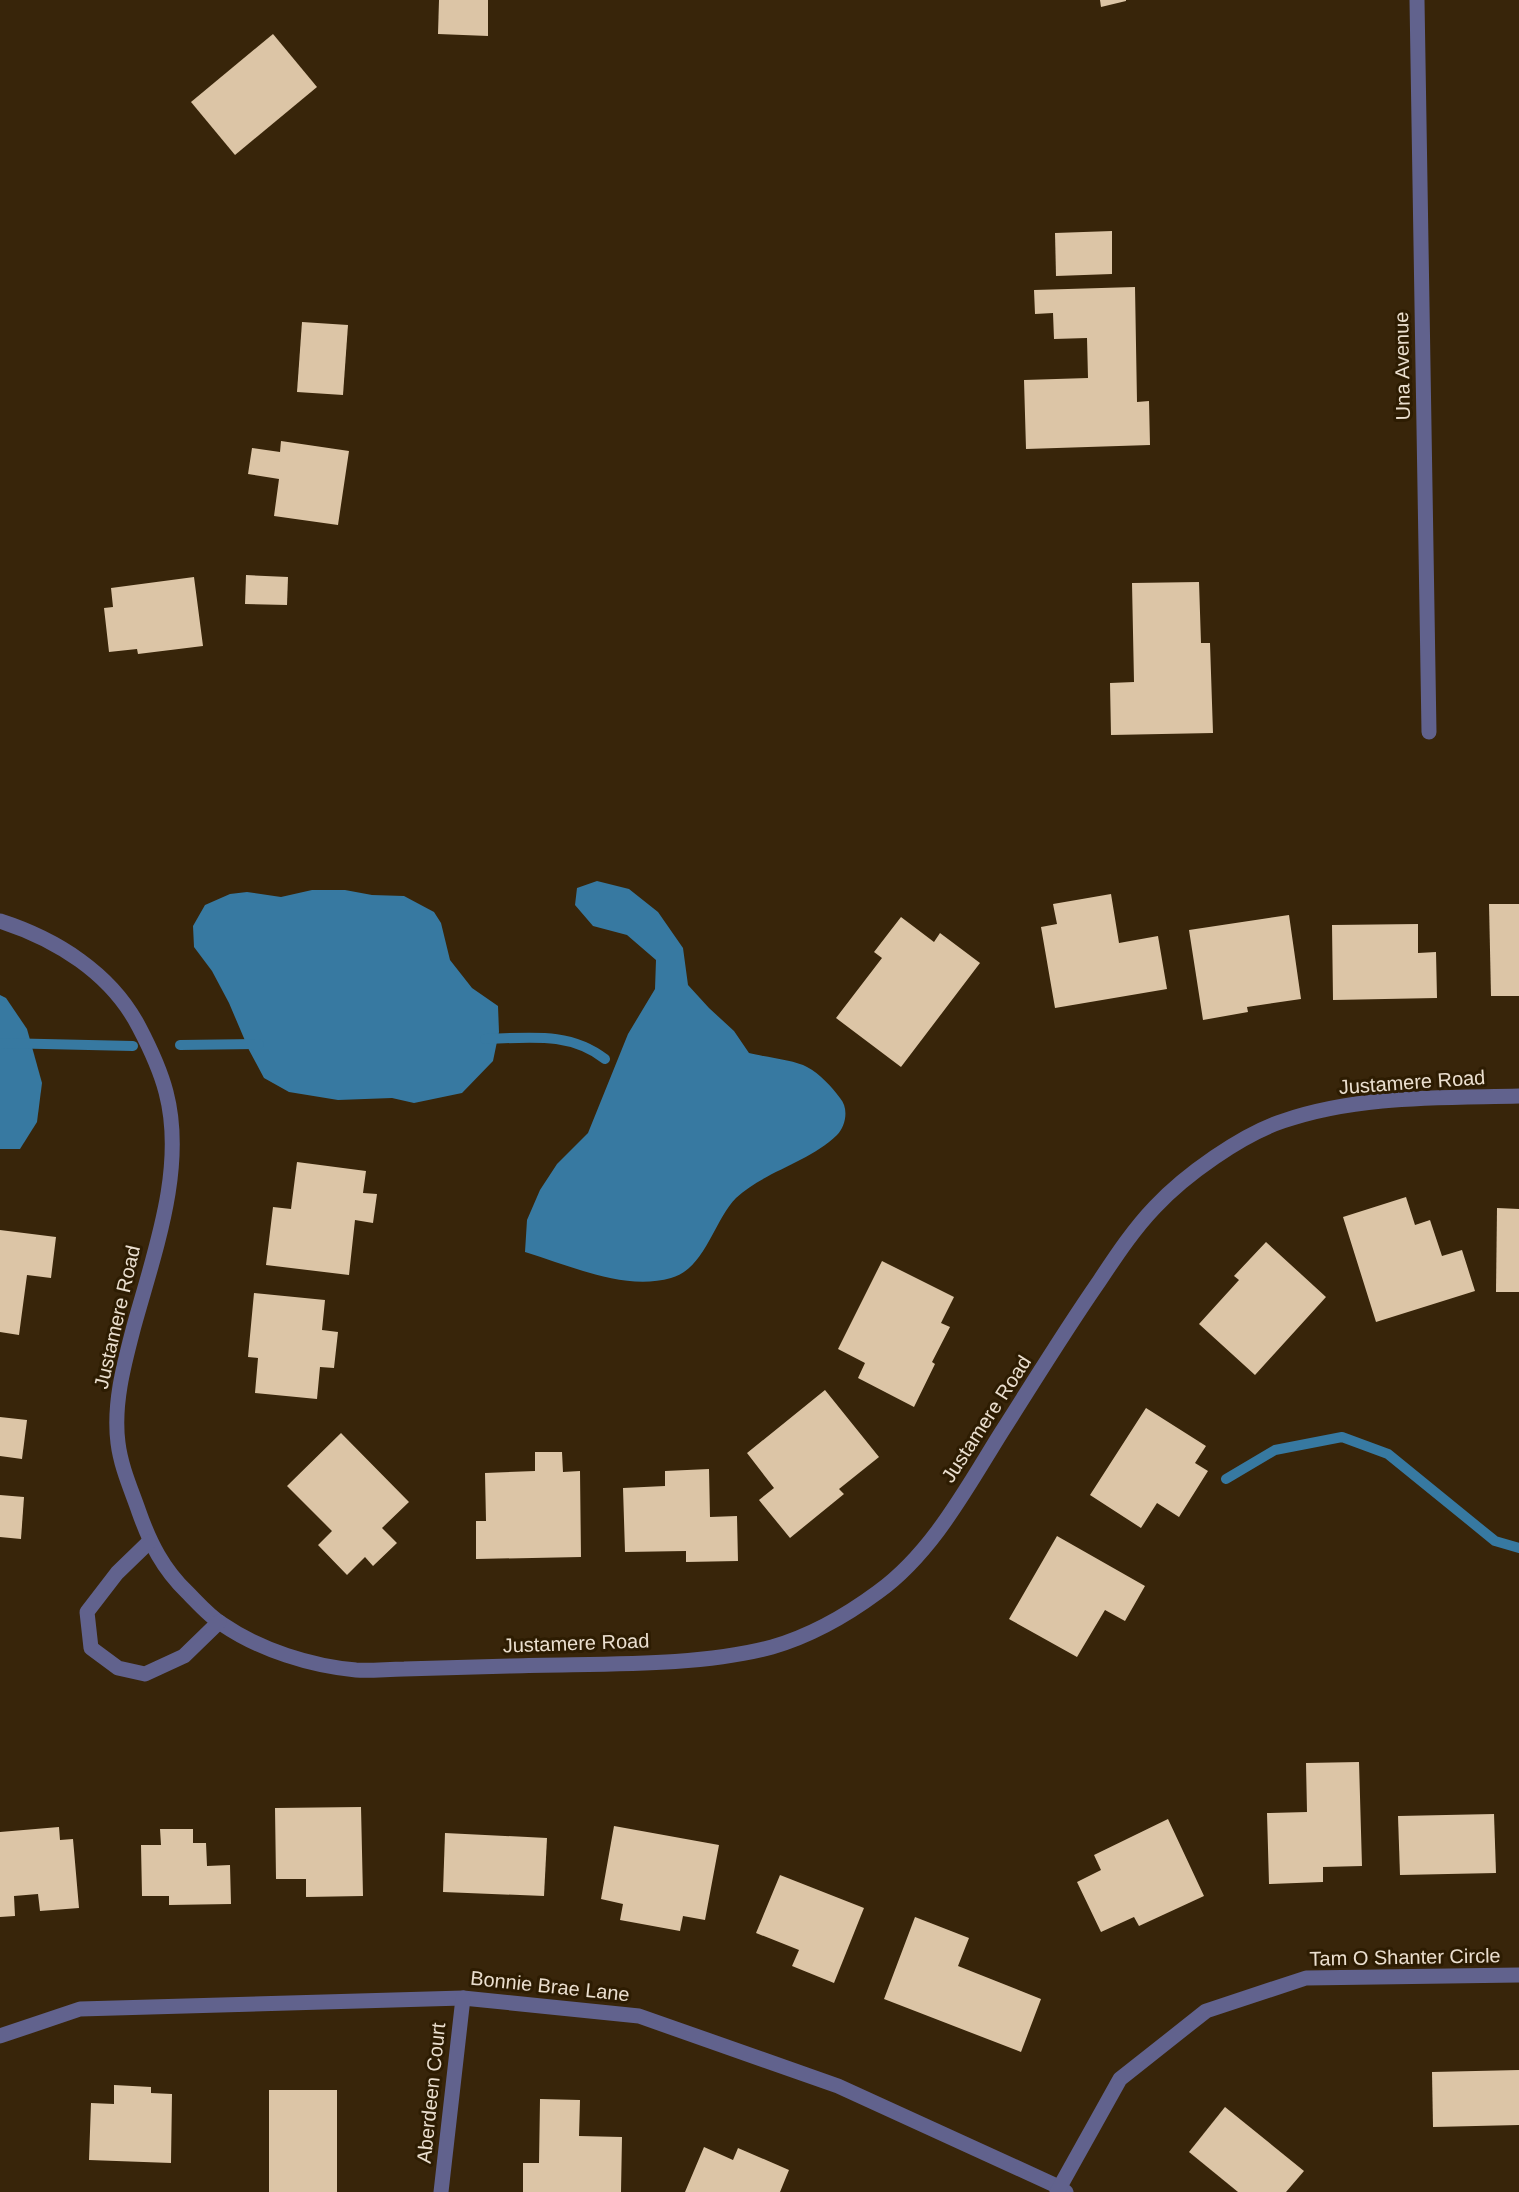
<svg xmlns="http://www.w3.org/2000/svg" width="1519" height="2192" font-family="Helvetica,sans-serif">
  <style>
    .water { fill: #3779a1 }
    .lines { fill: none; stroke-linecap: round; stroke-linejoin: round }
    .stream { stroke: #3779a1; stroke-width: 10 }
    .building { fill: #dcc5a6 }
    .minor { stroke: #61628d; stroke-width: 15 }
    .labels { text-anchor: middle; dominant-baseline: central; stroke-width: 6; stroke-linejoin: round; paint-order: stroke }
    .street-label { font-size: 20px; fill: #ebdfcf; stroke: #2d1c02 }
  </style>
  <rect width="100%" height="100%" fill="#38250a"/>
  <g class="water">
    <path d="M597,881L629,889L658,912L683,948L688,985L709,1008L734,1031L749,1053C764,1057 795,1060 807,1067C820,1074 831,1086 840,1098C849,1108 846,1126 837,1135C808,1163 765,1171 736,1198C714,1220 705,1269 671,1278C624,1291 571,1266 525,1252L527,1220L540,1190L557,1164L588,1133L628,1034L655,989L656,960L627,935L593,926L575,905L577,888Z"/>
    <polygon points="312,890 345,890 372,895 404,896 434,912 441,923 450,960 472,988 498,1006 499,1032 493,1061 462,1093 414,1103 392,1098 338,1100 289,1092 264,1078 249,1050 229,1003 212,971 194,947 193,926 205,905 230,894 247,892 281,897"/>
    <polygon points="0,995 6,998 27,1029 42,1083 37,1122 20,1149 0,1149"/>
  </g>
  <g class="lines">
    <g class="stream">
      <path d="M485,1039C528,1038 569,1031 605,1059"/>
      <polyline points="0,1043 133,1046"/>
      <polyline points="180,1045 259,1044"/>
      <polyline points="1226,1479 1275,1450 1342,1437 1388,1454 1495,1541 1519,1548"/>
    </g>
  </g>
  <g class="building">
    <polygon points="439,0 488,0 488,36 438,34"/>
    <polygon points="1100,0 1126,0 1126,1 1101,7"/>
    <polygon points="273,34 317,87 235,155 191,102"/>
    <polygon points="1112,231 1112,274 1056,276 1055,233"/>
    <polygon points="1135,287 1137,402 1149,401 1150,445 1026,449 1024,380 1088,378 1087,338 1054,339 1053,313 1035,314 1034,290"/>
    <polygon points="302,322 348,325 343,395 297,392"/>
    <polygon points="281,441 349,451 338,525 274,516 279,479 248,474 252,448 280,452"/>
    <polygon points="246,575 288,577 287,605 245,604"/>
    <polygon points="194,577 203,646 138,654 137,649 109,652 104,608 113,607 111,588"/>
    <polygon points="1199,582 1201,643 1210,643 1213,733 1111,735 1110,683 1134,682 1132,583"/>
    <polygon points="1111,894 1119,943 1158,936 1167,989 1055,1008 1041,927 1057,924 1053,904"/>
    <polygon points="1489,904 1519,904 1519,996 1491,996"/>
    <polygon points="1289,915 1301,999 1247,1007 1248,1012 1203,1020 1189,930"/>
    <polygon points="901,917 934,942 940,933 980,963 901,1067 836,1018 882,958 874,952"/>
    <polygon points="1418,924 1418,953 1436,952 1437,998 1333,1000 1332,925"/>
    <polygon points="297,1162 366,1171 363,1193 377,1194 373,1223 355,1220 349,1275 266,1265 273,1207 291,1209"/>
    <polygon points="1406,1197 1415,1225 1430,1220 1442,1256 1462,1250 1475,1291 1376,1322 1343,1217"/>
    <polygon points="1497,1208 1519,1209 1519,1292 1496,1292"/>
    <polygon points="0,1230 56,1237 51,1278 27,1275 19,1335 0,1332"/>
    <polygon points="1266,1242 1326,1297 1255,1375 1199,1324 1239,1280 1234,1276"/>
    <polygon points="882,1261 954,1297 941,1323 950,1327 932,1362 935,1364 914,1407 858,1378 865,1363 838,1349"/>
    <polygon points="254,1293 325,1300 322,1330 338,1332 334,1368 320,1367 317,1399 255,1393 258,1358 248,1357"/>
    <polygon points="825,1390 879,1457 839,1489 844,1494 790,1538 759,1500 774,1488 747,1453"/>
    <polygon points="1146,1408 1206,1446 1195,1463 1208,1471 1179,1517 1157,1503 1141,1528 1090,1495"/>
    <polygon points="0,1417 27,1420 22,1459 0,1456"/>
    <polygon points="341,1433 409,1502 382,1528 397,1543 373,1566 365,1557 347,1575 318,1545 332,1531 287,1486"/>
    <polygon points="535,1452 562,1452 563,1472 580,1471 581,1557 476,1559 476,1521 486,1521 485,1473 535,1471"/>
    <polygon points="709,1469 710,1517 737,1516 738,1561 686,1562 686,1551 625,1552 623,1488 665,1486 665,1471"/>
    <polygon points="0,1495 24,1497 21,1539 0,1537"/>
    <polygon points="1057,1536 1145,1586 1125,1621 1105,1610 1077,1657 1009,1619"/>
    <polygon points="1359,1762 1362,1866 1323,1867 1323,1882 1269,1884 1267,1813 1307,1812 1306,1763"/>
    <polygon points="361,1807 363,1896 306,1897 306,1879 276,1879 275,1808"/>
    <polygon points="1494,1814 1496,1873 1400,1875 1398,1816"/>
    <polygon points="1168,1819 1204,1896 1139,1926 1134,1917 1101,1932 1077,1882 1101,1870 1094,1855"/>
    <polygon points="614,1826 719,1845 705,1920 683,1916 680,1931 620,1920 623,1904 601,1899"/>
    <polygon points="59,1827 60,1840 73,1839 79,1908 40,1911 38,1894 14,1896 15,1916 0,1917 0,1832"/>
    <polygon points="160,1829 193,1829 193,1843 206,1843 207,1866 230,1865 231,1904 169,1905 169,1896 142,1896 141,1845 161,1845"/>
    <polygon points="445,1833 547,1838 544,1896 443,1892"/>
    <polygon points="780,1875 864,1908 834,1983 792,1966 799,1950 756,1933"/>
    <polygon points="915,1917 969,1938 958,1966 1041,1999 1021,2052 884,1999"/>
    <polygon points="1519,2070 1519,2125 1433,2127 1432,2072"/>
    <polygon points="114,2085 151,2087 151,2093 172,2094 171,2163 89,2160 91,2103 114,2104"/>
    <rect x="269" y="2090" width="68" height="102"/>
    <polygon points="540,2099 580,2100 579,2136 622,2137 621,2192 523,2192 523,2163 539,2163"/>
    <polygon points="1225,2107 1304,2171 1286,2192 1238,2192 1189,2152"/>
    <polygon points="704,2147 733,2160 738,2148 789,2170 780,2192 685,2192"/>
  </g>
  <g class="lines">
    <g class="minor">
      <polyline points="1417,0 1429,732"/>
      <path d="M0,921C56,939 111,973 139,1027C150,1048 160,1069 166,1092C186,1168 154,1253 134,1326C124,1364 113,1404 118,1443C121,1467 131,1489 139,1512C150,1543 163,1569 187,1592C198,1603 209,1616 222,1624C260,1650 311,1666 356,1670C372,1671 388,1669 404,1669C440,1668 476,1667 511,1666C593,1663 694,1668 772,1647C810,1636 847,1615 878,1592C932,1553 966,1489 1001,1433C1033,1383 1064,1332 1098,1283C1116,1256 1133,1230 1155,1207C1185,1175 1241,1135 1283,1121C1358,1095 1441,1098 1519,1096"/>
      <polyline points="149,1542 117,1573 87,1612 91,1648 118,1668 145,1674 184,1656 219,1622"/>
      <polyline points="0,2036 80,2009 463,1998 639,2016 838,2086 1059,2187 1066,2192"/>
      <polyline points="441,2192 463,1998"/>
      <polyline points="1057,2192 1120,2079 1206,2011 1306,1978 1519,1975"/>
    </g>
  </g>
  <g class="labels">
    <g class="street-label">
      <text transform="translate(1402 366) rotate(-91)">Una Avenue</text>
      <text transform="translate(1412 1082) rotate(-4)">Justamere Road</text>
      <text transform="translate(117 1317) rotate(-77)">Justamere Road</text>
      <text transform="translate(986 1419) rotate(-57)">Justamere Road</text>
      <text transform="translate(576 1643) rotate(-2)">Justamere Road</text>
      <text transform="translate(1405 1957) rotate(-1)">Tam O Shanter Circle</text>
      <text transform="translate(550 1986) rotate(6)">Bonnie Brae Lane</text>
      <text transform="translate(431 2093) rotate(-84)">Aberdeen Court</text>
    </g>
  </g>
</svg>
